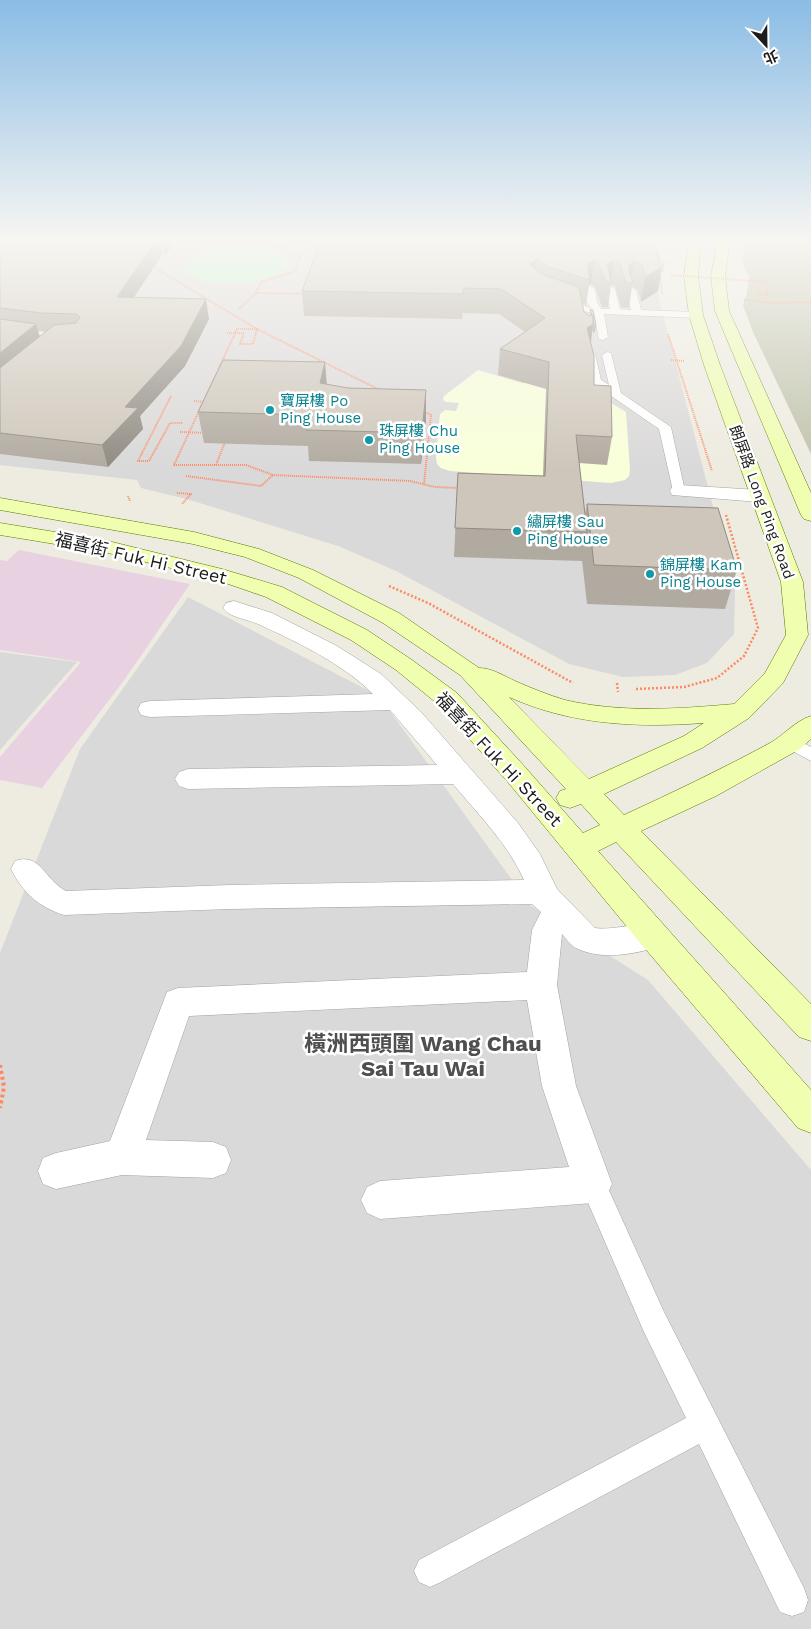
<svg xmlns="http://www.w3.org/2000/svg" width="811" height="1629" font-family="'Work Sans','Noto Sans TC',sans-serif">
  <style>
    .residential { fill: #dad9d9 }
    .industrial { fill: #e8d2e1 }
    .education { fill: #f9ffd9 }
    .construction { fill: #c0c3ac }
    .park { fill: #b9fdc8 }
    .lines { fill: none; stroke-linecap: round; stroke-linejoin: round }
    .lane-casing { stroke: #a3a3a3; stroke-width: 1 }
    .street-casing { stroke: #a3a3a3; stroke-width: 1 }
    .secondary-casing { stroke: #587600; stroke-width: 1 }
    .path-far2 { stroke: #ff8861; stroke-width: 2; stroke-dasharray: 1 1; stroke-linecap: butt }
    .path-far1 { stroke: #ff8861; stroke-width: 2.5; stroke-dasharray: 2 2; stroke-linecap: butt }
    .path { stroke: #ff8861; stroke-width: 4; stroke-dasharray: 3 3; stroke-linecap: butt }
    .lane { fill: #fff; fill-rule: evenodd }
    .street { fill: #fff; fill-rule: evenodd }
    .secondary { fill: #effeaf; fill-rule: evenodd }
    .path-bridge { stroke: #ff8861; stroke-width: 2; stroke-dasharray: 1 1; stroke-linecap: butt }
    .wall { fill: #b1aaa0; fill-rule: evenodd }
    .shaded-wall { fill: #908b82 }
    .building { fill: #cec6ba; stroke: #908b82 }
    .culture-dot { fill: #0f9aa8; stroke: #fff; stroke-width: 2 }
    .labels { text-anchor: middle; dominant-baseline: central; stroke-width: 5; stroke-linejoin: round; paint-order: stroke }
    .far-culture-label { font-size: 15px; fill: #0d838f; stroke: #fff; text-anchor: start }
    .far-street-label { font-size: 15px; fill: #1c1c1c; stroke: #fff }
    .street-label { font-size: 18px; fill: #1c1c1c; stroke: #fff }
    .near-neighbourhood-label { font-size: 22px; font-weight: bold; fill: #4f4f4f; stroke: #fff }
  </style>
  <rect width="100%" height="100%" fill="#eeece1"/>
  <g class="residential">
    <polygon points="14,241 643,241 657,291 735,591 734,634 707,663 675,675 623,677 569,664 396,571 338,546 190,500 141,488 137,480 0,465 0,339 89,356"/>
    <polygon points="188,597 379,696 530,905 648,980 811,1170 811,1629 0,1629 0,953 80,749"/>
    <polygon points="0,652 77,662 0,750"/>
  </g>
  <polygon class="industrial" points="19,550 190,584 125,679 42,788 0,780 0,757 81,662 0,650 0,560 7,561"/>
  <polygon class="education" points="478,370 522,383 581,385 626,412 630,470 629,476 625,480 611,483 450,471 441,468 437,464 436,457 440,414 445,410 456,411 459,403 446,402 443,400 444,396"/>
  <polygon class="construction" points="746,241 811,241 811,454 753,332 743,305 747,293 749,277 742,263"/>
  <polygon class="park" points="227,247 266,248 289,258 283,273 249,283 207,282 185,271 193,256"/>
  <g class="lines">
    <defs>
      <g id="lane">
        <polygon points="700,241 711,241 726,249 719,251"/>
        <polygon points="590,286 595,289 597,302 601,309 610,309 605,289 610,286 615,289 620,309 631,310 626,290 631,287 636,290 641,310 696,312 701,315 696,318 604,314 608,337 603,340 599,339 594,314 554,301 559,298 591,308 587,302 585,289"/>
        <polygon points="590,351 595,354 601,380 609,385 602,355 607,352 611,353 621,393 671,427 685,491 684,494 674,494 673,491 659,429 591,382 585,354"/>
        <polygon points="791,737 811,747 811,761 785,747 782,743 785,739"/>
        <polygon points="593,1171 602,1175 664,1312 804,1588 808,1600 804,1612 792,1616 780,1612 699,1444 441,1582 430,1587 419,1582 414,1571 419,1560 686,1418 644,1332 580,1184 584,1175"/>
      </g>
      <g id="street">
        <polygon points="679,485 759,490 766,492 769,496 766,500 759,502 672,495 670,491 672,487"/>
        <path d="M234,601L272,613L337,646L381,674L421,712L518,823L540,854L557,889L595,928C618,931 642,919 664,927L668,936L664,945C637,954 602,961 576,948C570,945 566,938 562,934L557,985L576,1086L612,1184L606,1197L593,1203L380,1219L367,1213L361,1200L367,1187L380,1181L569,1167L542,1086L527,1000L189,1016L146,1140L213,1142L226,1147L231,1160L226,1173L213,1178L122,1175L56,1189L43,1184L38,1171L43,1158L56,1153L110,1141L167,992L178,988L527,972L532,930L541,912L532,904L230,909L64,915C39,907 23,893 11,869L15,861C40,852 44,879 66,891L230,885L524,880C508,844 478,814 453,784L188,789L179,786L175,779L179,772L188,769L437,765L390,710L150,717L141,715L138,709L141,703L150,701L373,694C342,663 297,642 258,624C247,619 230,618 223,608L226,603Z"/>
      </g>
      <g id="secondary">
        <path d="M689,241H701L698,276L703,315L720,365L803,582L808,635L783,683L749,718L702,748L604,794L624,815C674,792 722,769 770,743C784,735 795,721 811,716V739L800,749L716,796L641,831L811,1004V1041L799,1037L616,842L598,851L811,1090V1133L798,1128L642,945L507,781L439,705L396,670L351,640L266,597L208,577L104,552L0,535V523L104,540L222,569L282,587L367,630L412,660L457,693L525,767L583,833L600,825L581,804L570,808L560,805L556,798L560,791L566,789L460,675L383,623L299,578L245,557L193,544L0,510V498L194,532L259,549L313,570L399,613L479,668C492,668 504,676 515,681C531,688 548,695 565,700C620,713 678,709 734,704L765,673L786,635L781,582L704,365L689,315L684,276ZM509,697C571,725 637,728 704,723L684,736L589,779Z"/>
        <polygon points="718,241 730,241 725,276 729,311 811,493 811,521 804,519 801,515 715,311 711,276"/>
      </g>
    </defs>
    <use href="#lane" class="lane-casing"/>
    <use href="#street" class="street-casing"/>
    <use href="#secondary" class="secondary-casing"/>
    <g class="path-far2">
      <polyline points="657,241 659,259"/>
      <polyline points="150,265 257,329 382,391"/>
      <polyline points="663,272 663,264 668,264"/>
      <polyline points="660,273 662,294"/>
      <polyline points="752,277 752,281"/>
      <polyline points="758,285 758,294 767,295 768,282"/>
      <polyline points="256,293 306,294"/>
      <polyline points="744,300 772,303 811,302"/>
      <polyline points="239,309 256,293 261,282 295,271 300,256 271,244 272,241"/>
      <polyline points="256,333 257,329 237,329 174,465 246,465 273,475 410,481 435,487 461,488"/>
      <polyline points="668,334 712,471"/>
      <polyline points="671,360 685,361"/>
      <polyline points="171,396 138,461 149,461 170,423 183,423"/>
      <polyline points="423,411 431,415 424,484"/>
      <polyline points="180,432 184,432"/>
      <polyline points="216,465 225,442"/>
      <polyline points="186,476 261,486 273,475"/>
      <polyline points="177,493 191,494 182,504"/>
      <polyline points="128,496 130,501"/>
    </g>
    <g class="path-far1">
      <polyline points="389,586 428,603 573,683"/>
      <polyline points="617,683 618,692"/>
      <polyline points="636,689 684,687 717,678 744,656 758,628 726,515"/>
    </g>
    <polyline class="path" points="0,1065 4,1087 0,1108"/>
    <use href="#lane" class="lane"/>
    <use href="#street" class="street"/>
    <use href="#secondary" class="secondary"/>
    <g class="path-bridge">
      <polyline points="671,275 768,282"/>
      <polyline points="227,333 244,333 240,344 253,344 256,333"/>
      <polyline points="194,401 205,402"/>
      <polyline points="184,432 206,433"/>
    </g>
  </g>
  <g class="wall">
    <path d="M5,241H174L166,255H162L133,298L209,319L185,366L140,416L143,429L108,467L0,454V246ZM38,331L46,332L40,337Z"/>
    <polygon points="653,241 662,267 658,291 641,302 638,290 632,287 629,308 621,307 615,286 611,285 608,307 602,307 595,287 591,284 589,285 586,305 582,303 584,312 590,316 590,309 595,331 593,333 592,330 591,344 594,385 612,437 607,465 579,463 585,515 587,504 737,570 725,609 587,604 582,560 582,561 454,557 458,473 543,476 546,389 498,375 500,349 525,332 499,314 463,313 462,319 304,316 302,291"/>
    <polygon points="325,362 327,385 348,388 426,390 426,421 421,464 309,461 308,446 204,443 198,412"/>
  </g>
  <g class="shaded-wall">
    <polygon points="156,241 159,241 162,255 121,317 117,297"/>
    <polygon points="163,241 174,241 166,255"/>
    <polygon points="537,259 535,283 530,264"/>
    <polygon points="594,260 591,284 589,285 590,280 587,264"/>
    <polygon points="614,260 611,282 607,264"/>
    <polygon points="634,261 630,283 626,283 624,290 628,266"/>
    <polygon points="662,267 658,291 641,302 645,277"/>
    <polygon points="206,299 209,319 185,366 140,416 143,429 108,467 102,445 125,407"/>
    <polygon points="36,324 42,344 0,379 0,353"/>
    <polygon points="593,324 590,349 587,328"/>
    <polygon points="596,325 595,331 593,333 594,327"/>
    <polygon points="325,362 327,392 320,383"/>
    <polygon points="426,390 426,421 421,464 422,433"/>
  </g>
  <g class="building">
    <polygon points="5,241 156,241 117,297 206,299 181,346 125,407 138,408 102,445 0,433 0,368 54,325 76,323 80,317 76,314 42,313 0,308 0,246"/>
    <polygon points="321,241 653,241 662,267 645,277 642,265 634,261 628,266 633,283 626,283 619,262 614,260 607,264 611,282 606,282 598,262 594,260 587,264 590,280 548,267 537,259 530,264 541,274 579,287 584,312 590,316 593,315 593,324 587,328 594,356 594,385 611,386 612,437 576,435 587,532 455,528 458,473 545,476 549,362 500,349 545,318 501,289 464,288 463,294 302,291"/>
    <polygon points="590,309 593,310 596,325 594,327 593,315 592,316"/>
    <polygon points="0,319 36,324 0,353"/>
    <polygon points="223,360 325,362 320,383 348,388 426,390 422,433 306,430 310,415 198,412"/>
    <polygon points="587,504 718,508 737,570 594,565"/>
  </g>
  <linearGradient id="sky" x2="0" y2="1"><stop stop-color="#8abce5"/><stop offset="0.51" stop-color="#f7f6f2"/><stop offset="1" stop-color="#f7f6f2" stop-opacity="0"/></linearGradient>
  <rect width="811" height="469" fill="url(#sky)"/>
  <g class="culture-dot">
    <circle cx="270" cy="410" r="5"/>
    <circle cx="369" cy="440" r="5"/>
    <circle cx="517" cy="531" r="5"/>
    <circle cx="650" cy="574" r="5"/>
  </g>
  <g class="labels">
    <g class="far-culture-label">
      <text x="280" y="401">寶屏樓 Po<tspan x="280" dy="17">Ping House</tspan></text>
      <text x="379" y="431">珠屏樓 Chu<tspan x="379" dy="17">Ping House</tspan></text>
      <text x="527" y="522">繡屏樓 Sau<tspan x="527" dy="17">Ping House</tspan></text>
      <text x="660" y="565">錦屏樓 Kam<tspan x="660" dy="17">Ping House</tspan></text>
    </g>
    <g class="far-street-label">
      <text transform="translate(762 502) rotate(70)">朗屏路 Long Ping Road</text>
    </g>
    <g class="street-label">
      <text transform="translate(141 558) rotate(13)">福喜街 Fuk Hi Street</text>
      <text transform="translate(499 759) rotate(47)">福喜街 Fuk Hi Street</text>
    </g>
    <g class="near-neighbourhood-label">
      <text x="423" y="1043">橫洲西頭圍 Wang Chau<tspan x="423" dy="25">Sai Tau Wai</tspan></text>
    </g>
  </g>
  <g transform="translate(766 45) rotate(158)" stroke="#ffffff" stroke-width="4" paint-order="stroke">
  <path d="M0-4L9 19L0 12L-9 19Z" fill="#1c1c1c"/>
  <text y="-8" font-size="14" font-weight="bold" text-anchor="middle" fill="#1c1c1c">北</text>
  </g>
</svg>
